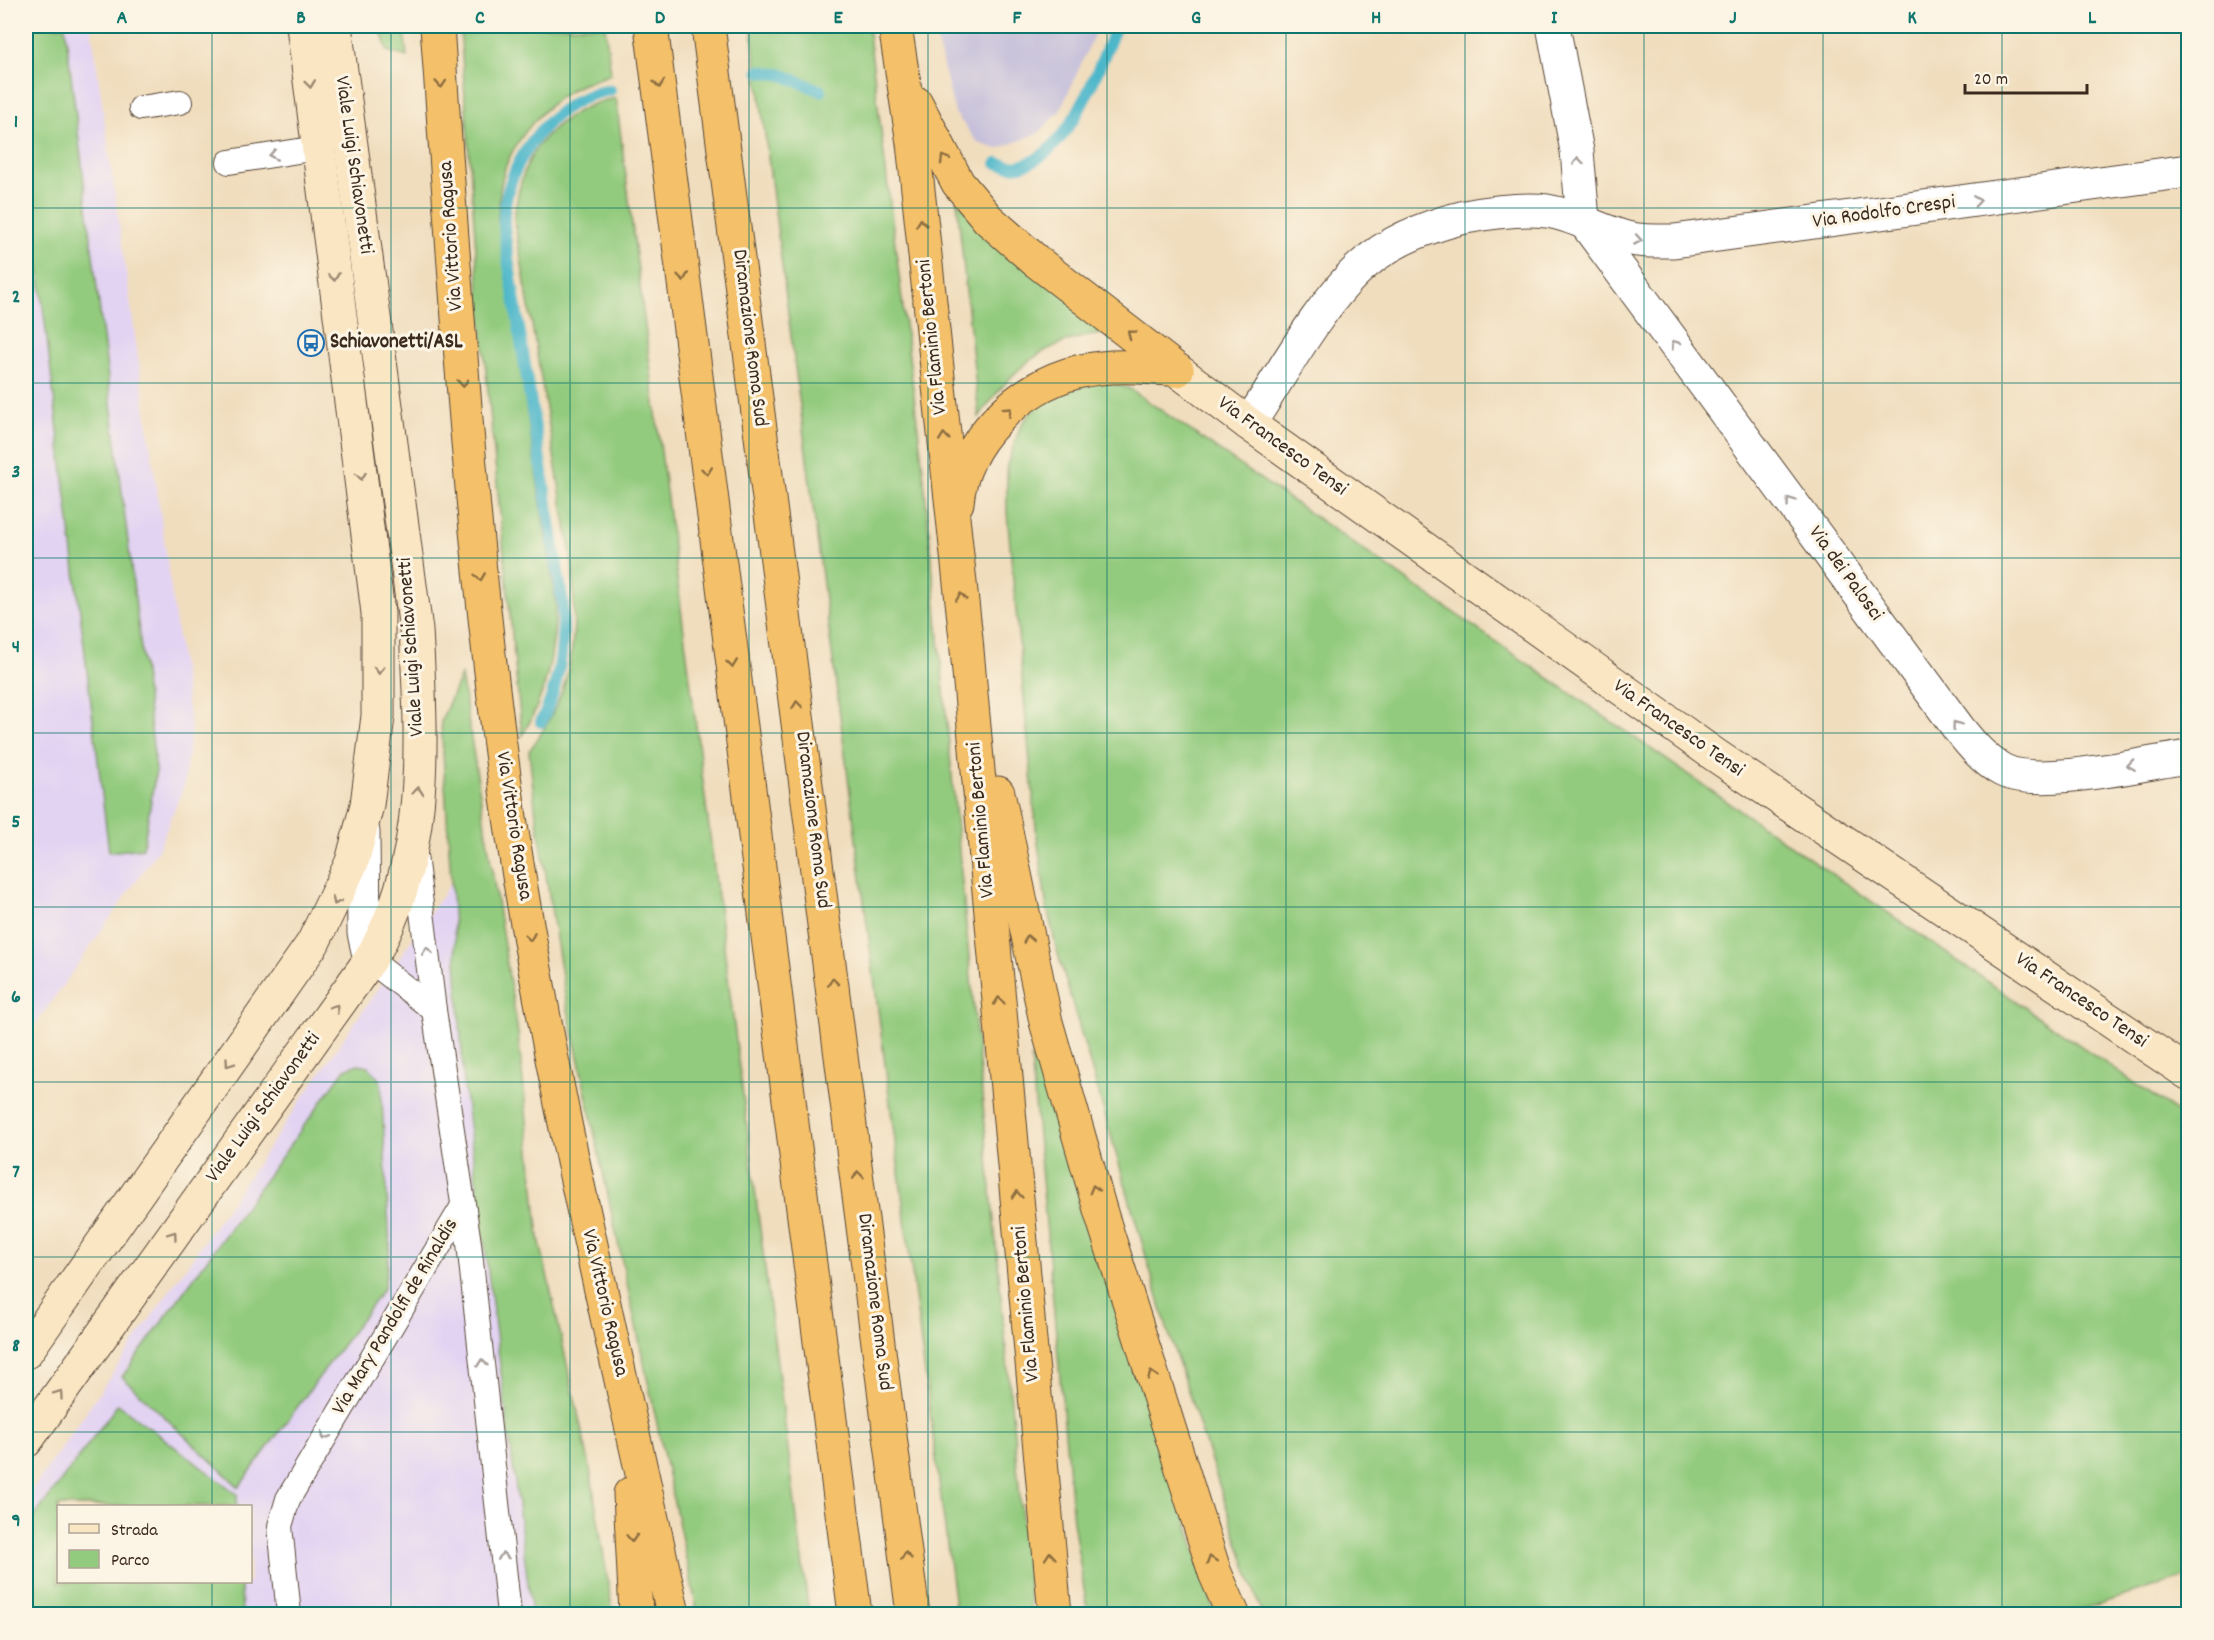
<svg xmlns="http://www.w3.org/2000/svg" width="2214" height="1640" font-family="Dekko,sans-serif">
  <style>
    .built { fill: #e3d3f3; fill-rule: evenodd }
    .industrial { fill: #c6c0da }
    .green { fill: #93cb7e; stroke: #677a4e; stroke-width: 1.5 }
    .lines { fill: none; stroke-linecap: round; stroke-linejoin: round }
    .stream { stroke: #4db7ca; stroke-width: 12 }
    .lane-casing { stroke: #564536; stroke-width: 26 }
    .street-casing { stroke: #564536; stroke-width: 35 }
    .secondary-casing { stroke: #564536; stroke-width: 35 }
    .highway-casing { stroke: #564536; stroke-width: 35 }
    .lane { stroke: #fff; stroke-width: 24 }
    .street { stroke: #fff; stroke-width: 33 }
    .secondary { stroke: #fbe6c4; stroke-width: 33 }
    .highway { stroke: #f4c16b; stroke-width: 33 }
    .oneway { stroke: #9b8871 }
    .oneway2 { stroke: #8e6e41 }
    .oneway3 { stroke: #a79f9a }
    .grid { fill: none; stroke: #0f766e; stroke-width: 1.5; stroke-opacity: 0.55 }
    .labels { text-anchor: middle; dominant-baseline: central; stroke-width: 6; stroke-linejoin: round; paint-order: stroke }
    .street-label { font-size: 21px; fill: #3b2a1e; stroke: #fcf5e5 }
    .poi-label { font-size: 21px; font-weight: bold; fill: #3b2a1e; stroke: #fcf5e5; text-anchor: start }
    .neatline { fill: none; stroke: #0f766e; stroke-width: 2 }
    .grid-label { font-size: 20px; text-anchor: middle; font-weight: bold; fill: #0f766e }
  </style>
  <rect width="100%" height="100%" fill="#fcf5e5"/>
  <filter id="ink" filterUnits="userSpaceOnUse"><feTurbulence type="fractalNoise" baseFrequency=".0167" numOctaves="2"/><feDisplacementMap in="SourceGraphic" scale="12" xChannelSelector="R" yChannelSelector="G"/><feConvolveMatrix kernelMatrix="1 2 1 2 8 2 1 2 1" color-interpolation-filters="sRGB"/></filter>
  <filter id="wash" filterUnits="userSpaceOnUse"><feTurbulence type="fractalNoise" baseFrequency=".008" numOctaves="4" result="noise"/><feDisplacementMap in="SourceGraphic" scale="24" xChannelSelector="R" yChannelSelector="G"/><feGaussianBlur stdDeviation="1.35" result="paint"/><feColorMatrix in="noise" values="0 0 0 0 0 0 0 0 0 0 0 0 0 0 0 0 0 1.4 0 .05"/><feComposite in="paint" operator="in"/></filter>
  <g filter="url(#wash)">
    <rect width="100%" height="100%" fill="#f0ddbd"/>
    <g class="built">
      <polygon points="26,26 91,26 191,730 184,786 158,850 26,1038"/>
      <path d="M451,883L533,1614H26V1499ZM58,1506H250V1582H58Z"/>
    </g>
    <polygon class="industrial" points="933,26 1098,26 1060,111 1039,133 998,149 978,143 955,113"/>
    <g class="green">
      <polygon points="26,26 65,26 156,771 143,848 109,852 26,166"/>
      <polygon points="380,26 404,26 407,57 387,51"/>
      <path d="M460,26H605L611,74C598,79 583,83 571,90C546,104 518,136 507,163C500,180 499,200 498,219L556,605C554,653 547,694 522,736L481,320Z"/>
      <polygon points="751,26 868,26 923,469 1031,1614 956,1614"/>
      <path d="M616,98L809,1614H698L566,1001L535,807L529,751C576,688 577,638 572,562L514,218C517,199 520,179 529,161C544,129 582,103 616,98Z"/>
      <path d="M957,202L1111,333C1046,338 1015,365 979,417Z"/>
      <polygon points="1106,380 1130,389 2188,1120 2188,1576 2067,1614 1262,1614 1166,1325 1056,947 1046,903 1036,828 1007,513 1007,465 1021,425 1031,412 1056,392"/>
      <polygon points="461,675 518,1033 539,1238 589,1463 613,1614 532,1614 464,1086 441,721"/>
      <polygon points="1031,1058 1048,1069 1215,1614 1088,1614 1073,1521"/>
      <polygon points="358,1064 368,1066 381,1082 390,1248 384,1288 239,1487 122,1377 345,1069"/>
      <polygon points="118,1404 237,1494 237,1506 58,1506 58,1582 241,1582 242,1614 26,1614 26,1528"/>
    </g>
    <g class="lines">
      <g class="stream">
        <polyline points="759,71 783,75 821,91"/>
        <path d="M997,163C1004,165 1012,168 1020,166C1071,154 1098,68 1116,26"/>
        <path d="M541,722C560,684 564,647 563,604L509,265C507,248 503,231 504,214C508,159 554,98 610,90"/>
      </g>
    </g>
  </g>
  <g filter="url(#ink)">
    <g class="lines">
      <defs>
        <g id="lane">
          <polyline points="141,108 180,102"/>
          <polyline points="229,162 317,148"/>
          <polyline points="415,855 434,1010 469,1243 509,1614"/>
          <polyline points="370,960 434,1010"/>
          <polyline points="289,1614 280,1526 288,1499 463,1206"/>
        </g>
        <g id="street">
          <polyline points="1553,26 1577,151 1583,220"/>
          <path d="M1584,221L1959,729C1971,744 1984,760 2002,770C2038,789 2145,763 2188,757"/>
          <path d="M1249,424C1280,377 1322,300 1363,265C1391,240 1428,226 1465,217C1492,212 1520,208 1547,211C1573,215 1594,228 1620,236C1637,242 1655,241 1674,241L2188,171"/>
          <polyline points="363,832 364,933 370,960"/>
        </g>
        <g id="secondary">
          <polyline points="1177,370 1249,424 1715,755 2188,1073"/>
          <polyline points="26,1352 313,943 352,862 367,805 378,716 378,613 303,26"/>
          <path d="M26,1441L370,960C430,860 422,741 416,630L335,26"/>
        </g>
        <g id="highway">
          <path d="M437,26C455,281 471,537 506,790C545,1068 614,1341 673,1614"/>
          <polyline points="651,26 855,1614"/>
          <polyline points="708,26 913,1614"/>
          <polyline points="895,26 913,143 966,639 1055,1614"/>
          <polyline points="916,103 958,183 988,219 1036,261 1177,370"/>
          <path d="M957,503C962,442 1019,386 1077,372C1110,364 1144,367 1177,370"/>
          <polyline points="998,793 1046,1022 1101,1213 1215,1573 1233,1614"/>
          <polyline points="630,1494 636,1614"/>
        </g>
      </defs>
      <use href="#lane" class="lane-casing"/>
      <use href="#street" class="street-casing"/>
      <use href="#secondary" class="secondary-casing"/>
      <use href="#highway" class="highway-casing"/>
      <use href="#lane" class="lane"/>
      <use href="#street" class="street"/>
      <use href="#secondary" class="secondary"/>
      <use href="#highway" class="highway"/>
    </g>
    <defs><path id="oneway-chevron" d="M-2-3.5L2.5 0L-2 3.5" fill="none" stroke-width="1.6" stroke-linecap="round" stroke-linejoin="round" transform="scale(1.5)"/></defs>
    <g class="oneway">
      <use href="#oneway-chevron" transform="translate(310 84) rotate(83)"/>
      <use href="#oneway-chevron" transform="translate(334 277) rotate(82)"/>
      <use href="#oneway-chevron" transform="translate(361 476) rotate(82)"/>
      <use href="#oneway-chevron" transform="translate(379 670) rotate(91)"/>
      <use href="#oneway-chevron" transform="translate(418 791) rotate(-85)"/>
      <use href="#oneway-chevron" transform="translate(336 901) rotate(115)"/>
      <use href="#oneway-chevron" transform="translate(335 1008) rotate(-54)"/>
      <use href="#oneway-chevron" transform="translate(229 1063) rotate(125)"/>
      <use href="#oneway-chevron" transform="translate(173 1235) rotate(-54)"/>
      <use href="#oneway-chevron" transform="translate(59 1394) rotate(-55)"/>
    </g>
    <g class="oneway2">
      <use href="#oneway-chevron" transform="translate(441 84) rotate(86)"/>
      <use href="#oneway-chevron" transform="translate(659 84) rotate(83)"/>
      <use href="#oneway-chevron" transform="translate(944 159) rotate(-120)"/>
      <use href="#oneway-chevron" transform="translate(921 223) rotate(-96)"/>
      <use href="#oneway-chevron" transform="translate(683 277) rotate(83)"/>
      <use href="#oneway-chevron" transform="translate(1131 334) rotate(-143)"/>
      <use href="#oneway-chevron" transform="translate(463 383) rotate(86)"/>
      <use href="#oneway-chevron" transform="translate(1008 411) rotate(-42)"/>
      <use href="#oneway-chevron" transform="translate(944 437) rotate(-96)"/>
      <use href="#oneway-chevron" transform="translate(707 471) rotate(83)"/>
      <use href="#oneway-chevron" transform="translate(480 577) rotate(83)"/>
      <use href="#oneway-chevron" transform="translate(961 597) rotate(-96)"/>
      <use href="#oneway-chevron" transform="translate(732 664) rotate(83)"/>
      <use href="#oneway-chevron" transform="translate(797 705) rotate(-97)"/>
      <use href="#oneway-chevron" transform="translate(530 937) rotate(80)"/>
      <use href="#oneway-chevron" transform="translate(1028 939) rotate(-102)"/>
      <use href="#oneway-chevron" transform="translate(833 982) rotate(-97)"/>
      <use href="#oneway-chevron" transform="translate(999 1001) rotate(-95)"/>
      <use href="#oneway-chevron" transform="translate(858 1175) rotate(-97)"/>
      <use href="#oneway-chevron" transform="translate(1094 1189) rotate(-106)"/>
      <use href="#oneway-chevron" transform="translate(1017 1195) rotate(-95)"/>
      <use href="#oneway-chevron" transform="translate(1152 1375) rotate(-108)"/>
      <use href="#oneway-chevron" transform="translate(632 1538) rotate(87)"/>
      <use href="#oneway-chevron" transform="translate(906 1556) rotate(-97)"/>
      <use href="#oneway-chevron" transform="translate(1050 1556) rotate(-95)"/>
      <use href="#oneway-chevron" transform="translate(1211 1560) rotate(-108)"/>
    </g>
    <g class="oneway3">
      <use href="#oneway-chevron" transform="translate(273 155) rotate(170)"/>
      <use href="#oneway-chevron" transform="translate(1578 161) rotate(-96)"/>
      <use href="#oneway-chevron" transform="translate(1977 201) rotate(-8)"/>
      <use href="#oneway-chevron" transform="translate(1638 240) rotate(10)"/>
      <use href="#oneway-chevron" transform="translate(1675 344) rotate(-126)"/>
      <use href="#oneway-chevron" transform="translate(1790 501) rotate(-126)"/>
      <use href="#oneway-chevron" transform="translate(1956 725) rotate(-127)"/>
      <use href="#oneway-chevron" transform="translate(2131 765) rotate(172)"/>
      <use href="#oneway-chevron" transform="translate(427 951) rotate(-97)"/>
      <use href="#oneway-chevron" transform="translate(482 1363) rotate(-96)"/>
      <use href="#oneway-chevron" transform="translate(325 1436) rotate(121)"/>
      <use href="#oneway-chevron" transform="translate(503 1556) rotate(-97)"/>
    </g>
  </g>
  <path class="grid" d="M212,26V1506M391,26V1614M570,26V1614M749,26V1614M928,26V1614M1107,26V1614M1286,26V1614M1465,26V1614M1644,26V1614M1823,26V1614M2002,26V1614M26,208H2188M26,383H2188M26,558H2188M26,733H2188M26,907H2188M26,1082H2188M26,1257H2188M26,1432H2188M212,1582V1614"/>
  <defs>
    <symbol id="bus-ring" viewBox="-11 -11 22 22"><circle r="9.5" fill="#fcf5e5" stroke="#1f6fb2" stroke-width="1.5"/><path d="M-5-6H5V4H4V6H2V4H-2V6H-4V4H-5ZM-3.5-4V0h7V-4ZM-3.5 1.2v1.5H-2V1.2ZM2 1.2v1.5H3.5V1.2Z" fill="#1f6fb2"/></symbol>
  </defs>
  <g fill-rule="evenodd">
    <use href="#bus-ring" x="296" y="328" width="30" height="30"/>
  </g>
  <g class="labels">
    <g class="street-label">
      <text transform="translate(353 165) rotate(82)">Viale Luigi Schiavonetti</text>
      <text transform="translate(1884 213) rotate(-8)">Via Rodolfo Crespi</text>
      <text transform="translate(452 236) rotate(-94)">Via Vittorio Ragusa</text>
      <text transform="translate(933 337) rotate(-96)">Via Flaminio Bertoni</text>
      <text transform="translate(749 338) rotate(83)">Diramazione Roma Sud</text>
      <text transform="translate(1282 447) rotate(36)">Via Francesco Tensi</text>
      <text transform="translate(1845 574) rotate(54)">Via dei Palosci</text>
      <text transform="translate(412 647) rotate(-94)">Viale Luigi Schiavonetti</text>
      <text transform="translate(1678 729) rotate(35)">Via Francesco Tensi</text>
      <text transform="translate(812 820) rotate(83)">Diramazione Roma Sud</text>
      <text transform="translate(982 820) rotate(-95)">Via Flaminio Bertoni</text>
      <text transform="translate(513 826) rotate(81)">Via Vittorio Ragusa</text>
      <text transform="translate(2081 1001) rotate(34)">Via Francesco Tensi</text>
      <text transform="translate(264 1108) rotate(-54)">Viale Luigi Schiavonetti</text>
      <text transform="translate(874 1302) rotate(83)">Diramazione Roma Sud</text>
      <text transform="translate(604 1303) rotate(77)">Via Vittorio Ragusa</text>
      <text transform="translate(1027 1304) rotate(-95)">Via Flaminio Bertoni</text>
      <text transform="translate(396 1317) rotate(-59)">Via Mary Pandolfi de Rinaldis</text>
    </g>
    <g class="poi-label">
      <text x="330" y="343">Schiavonetti/ASL</text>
    </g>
  </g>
  <rect width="2214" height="1640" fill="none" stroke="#fcf5e5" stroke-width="66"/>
  <rect x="57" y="1505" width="195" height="78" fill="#fcf5e5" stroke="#afa495" stroke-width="1.5"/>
  <rect x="69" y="1524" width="30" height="9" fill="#fbe6c4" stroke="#afa495" stroke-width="1.5"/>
  <text x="111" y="1535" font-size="18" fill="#3b2a1e">Strada</text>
  <rect x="69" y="1550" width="30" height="18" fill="#93cb7e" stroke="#afa495" stroke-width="1.5"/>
  <text x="111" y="1565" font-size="18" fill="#3b2a1e">Parco</text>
  <path d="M1965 84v9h122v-9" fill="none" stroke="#3b2a1e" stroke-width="3"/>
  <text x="1974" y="84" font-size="18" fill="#3b2a1e" stroke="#fcf5e5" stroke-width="4.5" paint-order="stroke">20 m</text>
  <rect x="33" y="33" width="2148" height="1574" class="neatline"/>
  <g class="grid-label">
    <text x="122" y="23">A</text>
    <text x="301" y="23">B</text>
    <text x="480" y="23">C</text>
    <text x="660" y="23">D</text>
    <text x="838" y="23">E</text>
    <text x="1017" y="23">F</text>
    <text x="1196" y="23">G</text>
    <text x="1376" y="23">H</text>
    <text x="1554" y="23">I</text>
    <text x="1733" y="23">J</text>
    <text x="1912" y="23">K</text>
    <text x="2092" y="23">L</text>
    <text x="16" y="127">1</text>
    <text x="16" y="302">2</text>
    <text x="16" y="477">3</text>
    <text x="16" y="652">4</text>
    <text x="16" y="827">5</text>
    <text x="16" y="1002">6</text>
    <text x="16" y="1177">7</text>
    <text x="16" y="1351">8</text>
    <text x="16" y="1526">9</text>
  </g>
</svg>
